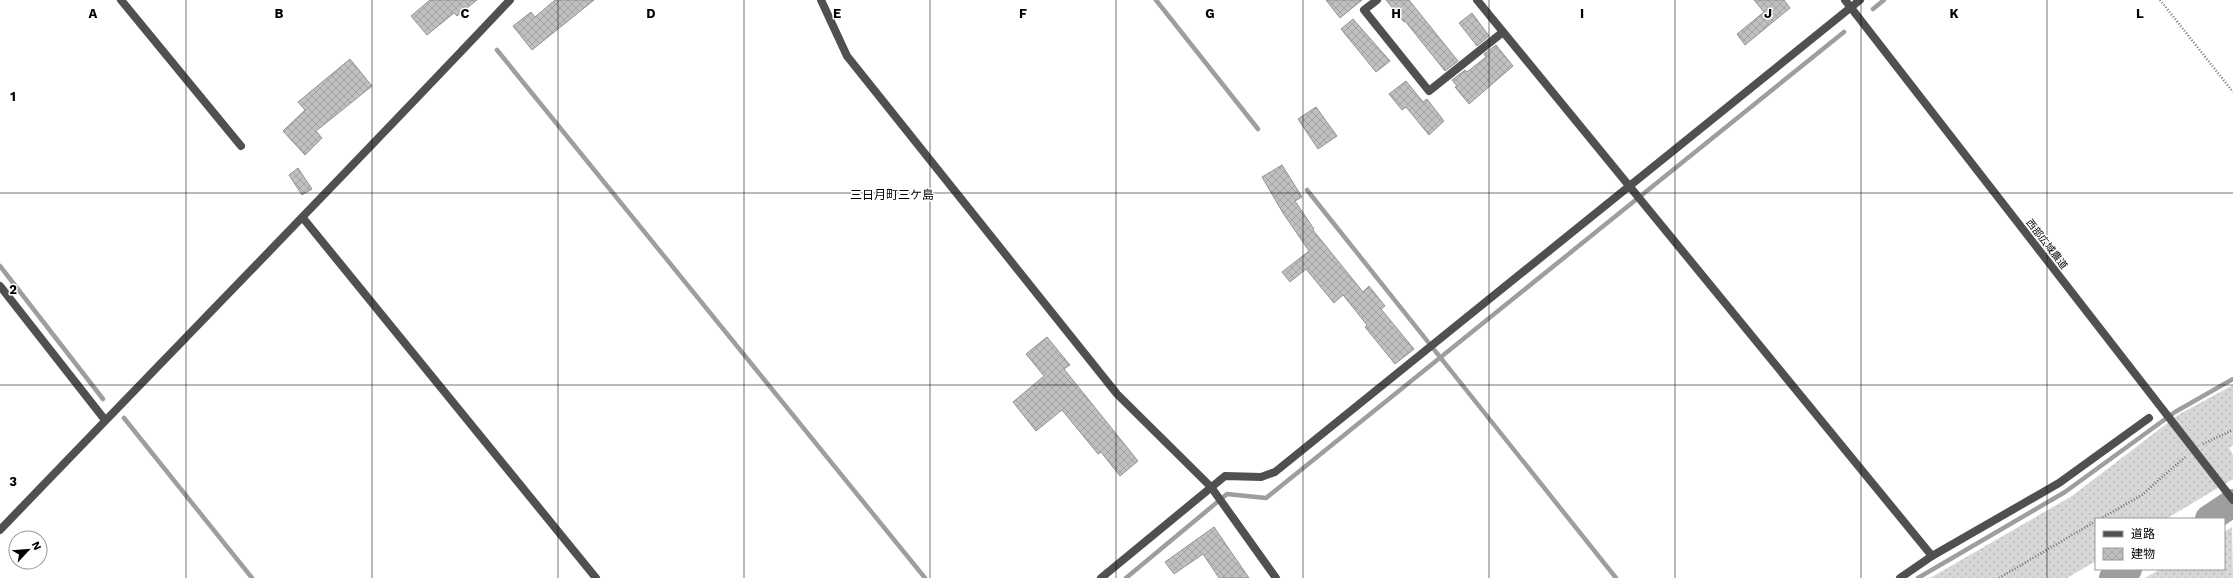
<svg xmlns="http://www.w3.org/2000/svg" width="2233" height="578" font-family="'Work Sans','Noto Sans JP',sans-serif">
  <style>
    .grass { fill: url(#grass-dots) }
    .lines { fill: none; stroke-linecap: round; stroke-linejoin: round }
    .stream { stroke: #9e9e9e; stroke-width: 4.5 }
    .river { stroke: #9e9e9e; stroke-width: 28 }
    .building { fill: url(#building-cross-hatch); stroke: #949494 }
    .path { stroke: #727272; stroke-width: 2.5; stroke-dasharray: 1 2; stroke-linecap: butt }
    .minor { stroke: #505050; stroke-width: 8 }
    .tertiary { stroke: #505050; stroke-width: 8 }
    .grid { fill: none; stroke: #000; stroke-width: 1; stroke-opacity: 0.55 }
    .labels { text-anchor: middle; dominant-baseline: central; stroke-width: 3; stroke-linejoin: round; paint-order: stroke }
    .street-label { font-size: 10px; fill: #000; stroke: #fff }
    .quarter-label { font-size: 12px; fill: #000; stroke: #fff }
    .grid-label { font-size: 13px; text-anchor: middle; font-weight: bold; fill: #000; stroke: #fff; stroke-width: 3; stroke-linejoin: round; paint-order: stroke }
  </style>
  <defs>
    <pattern id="grass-dots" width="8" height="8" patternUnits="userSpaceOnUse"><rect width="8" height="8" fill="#d7d7d7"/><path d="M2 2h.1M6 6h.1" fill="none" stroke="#b7b7b7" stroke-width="1.8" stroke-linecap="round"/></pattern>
    <pattern id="building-cross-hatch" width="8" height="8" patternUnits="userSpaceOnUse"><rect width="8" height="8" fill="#c0c0c0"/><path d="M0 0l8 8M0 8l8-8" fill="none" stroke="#a3a3a3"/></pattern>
  </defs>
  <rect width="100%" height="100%" fill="#fff"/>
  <g class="grass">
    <polygon points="2233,385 2233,445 2229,448 2233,455 2233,479 2166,519 2096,519 2096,561 2067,578 1930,578 2072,496 2178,415"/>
    <polygon points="2232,527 2233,578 2145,578 2160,569 2224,569 2224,532"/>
  </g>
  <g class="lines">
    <g class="stream">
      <polyline points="1156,0 1258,129"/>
      <polyline points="1873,9 1884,0"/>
      <polyline points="497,50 925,578"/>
      <polyline points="1307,190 1616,578"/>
      <polyline points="0,266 103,399"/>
      <polyline points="124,418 252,578"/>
      <polyline points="1126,578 1227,494 1266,498 1844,32"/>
      <polyline points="1918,578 2065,492 2175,412 2233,379"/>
    </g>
    <g class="river">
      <polyline points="2209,519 2233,503"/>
      <polyline points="2113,578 2128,569"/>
    </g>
  </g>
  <g class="building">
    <polygon points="430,0 477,0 457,16 454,13 427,35 411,16"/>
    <polygon points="555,0 594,0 532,50 513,26 531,12 535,17"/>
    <polygon points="1326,0 1362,0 1340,18"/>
    <polygon points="1386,0 1409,0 1458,61 1445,71 1405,21 1404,22"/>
    <polygon points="1754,0 1784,0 1790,8 1745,45 1737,34 1764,12"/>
    <polygon points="1472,13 1489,36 1477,46 1459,23"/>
    <polygon points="1353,19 1390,61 1376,72 1341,29"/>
    <polygon points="1496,45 1513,66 1469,104 1455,87 1457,86 1452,80 1465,70 1467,72 1486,57 1484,54"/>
    <polygon points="350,59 372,86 316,131 322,138 305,155 283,131 305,110 298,102"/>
    <polygon points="1406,81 1423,102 1427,99 1444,121 1429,135 1406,107 1402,110 1389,94"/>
    <polygon points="1316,107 1337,136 1318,149 1298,119"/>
    <polygon points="1282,165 1302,197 1295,201 1314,229 1313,230 1363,292 1369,286 1385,306 1381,309 1414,349 1395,364 1365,327 1367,325 1343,295 1334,303 1306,269 1290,282 1282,272 1309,251 1283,213 1262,177"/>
    <polygon points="298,168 312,189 302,195 289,175"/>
    <polygon points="1047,337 1070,365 1064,369 1138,461 1120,476 1101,452 1098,454 1062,410 1036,431 1013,402 1044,376 1026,354"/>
    <polygon points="1214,527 1249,578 1219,578 1203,554 1174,574 1165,562"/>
  </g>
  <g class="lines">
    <g class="path">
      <polyline points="2160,0 2233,92"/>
      <polyline points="2203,444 2233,430"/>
      <polyline points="2100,519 2142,495 2185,457"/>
      <polyline points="1999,578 2096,521"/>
    </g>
    <g class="minor">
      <polyline points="121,0 241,146"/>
      <polyline points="821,0 847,56 1117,394 1211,487 1276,578"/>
      <polyline points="1377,0 1364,10 1429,91 1503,32"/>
      <polyline points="1477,0 1932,556"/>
      <polyline points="303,218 596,578"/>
      <polyline points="0,286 105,420"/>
      <path d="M0,530C170,353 342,178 510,0"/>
      <polyline points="1101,578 1225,476 1261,477 1275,472 1860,0"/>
      <polyline points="1900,578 1932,556 2059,483 2149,418"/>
    </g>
    <polyline class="tertiary" points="1845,0 2233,500"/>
  </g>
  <path class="grid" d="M186,0V578M372,0V578M558,0V578M744,0V578M930,0V578M1116,0V578M1303,0V578M1489,0V578M1675,0V578M1861,0V578M2047,0V578M0,193H2233M0,385H2233"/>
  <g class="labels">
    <g class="street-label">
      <text transform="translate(2047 244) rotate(52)">西部広域農道</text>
    </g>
    <g class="quarter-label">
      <text x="892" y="195">三日月町三ケ島</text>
    </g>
  </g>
  <g class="grid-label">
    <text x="93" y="18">A</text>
    <text x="279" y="18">B</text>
    <text x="465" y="18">C</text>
    <text x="651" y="18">D</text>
    <text x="837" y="18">E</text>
    <text x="1023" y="18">F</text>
    <text x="1210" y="18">G</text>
    <text x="1396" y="18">H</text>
    <text x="1582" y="18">I</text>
    <text x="1768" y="18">J</text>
    <text x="1954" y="18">K</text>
    <text x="2140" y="18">L</text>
    <text x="13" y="101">1</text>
    <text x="13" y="294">2</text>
    <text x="13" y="486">3</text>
  </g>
  <rect x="2095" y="518" width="130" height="52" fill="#ffffff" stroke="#999999"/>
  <rect x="2103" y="531" width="20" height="6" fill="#505050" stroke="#999999"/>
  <text x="2131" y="538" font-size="12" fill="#000000">道路</text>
  <rect x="2103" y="548" width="20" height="12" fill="url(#building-cross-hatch)" stroke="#999999"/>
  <text x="2131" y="558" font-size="12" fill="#000000">建物</text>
  <g transform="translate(28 550) rotate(64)"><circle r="19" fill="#ffffff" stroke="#999999"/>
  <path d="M0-3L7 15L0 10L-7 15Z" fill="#000000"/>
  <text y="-6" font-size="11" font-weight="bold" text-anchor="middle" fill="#000000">N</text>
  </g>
</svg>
